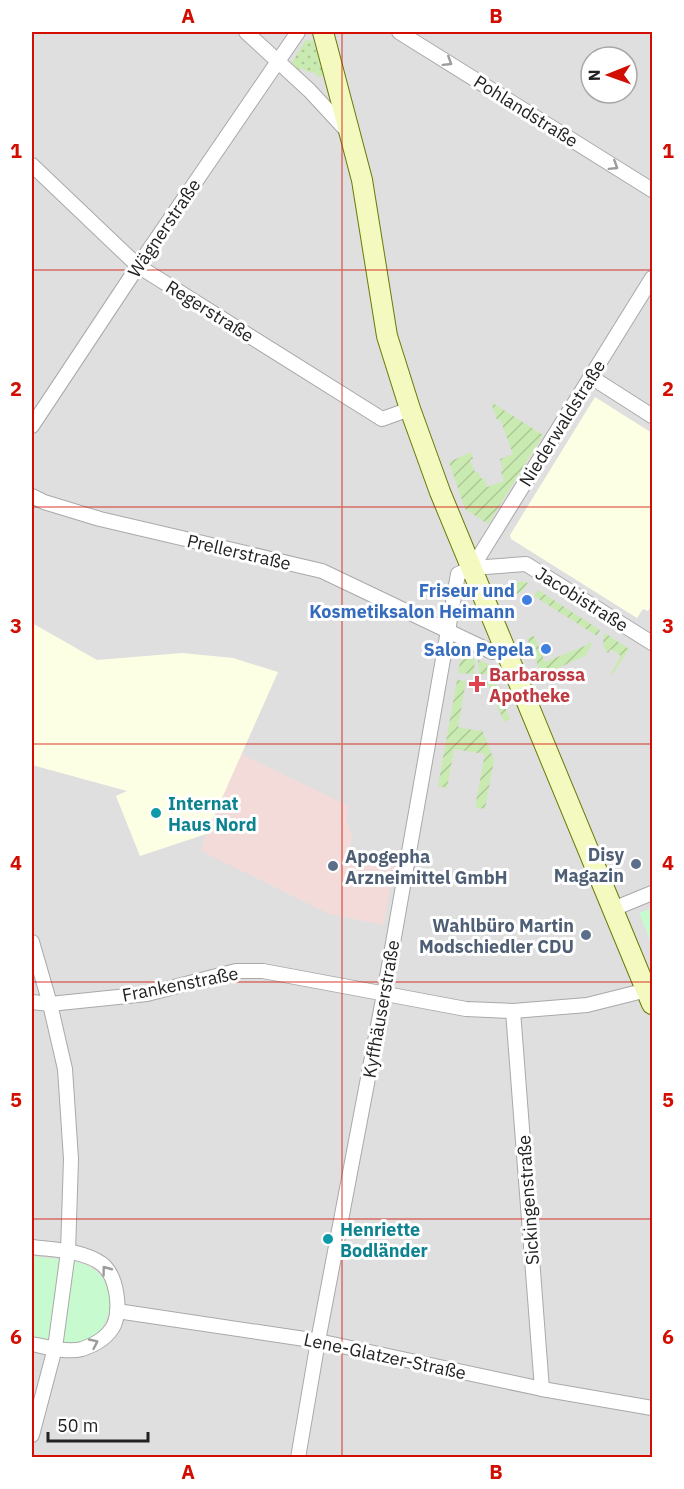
<svg xmlns="http://www.w3.org/2000/svg" width="684" height="1489" font-family="'IBM Plex Sans',sans-serif">
  <style>
    .residential { fill: #e0dfdf; fill-rule: evenodd }
    .commercial { fill: #f2dbd9 }
    .education { fill: #fdffe5 }
    .grass { fill: url(#grass-dots) }
    .park { fill: #c8facf }
    .garden { fill: url(#garden-furrows) }
    .lines { fill: none; stroke-linecap: round; stroke-linejoin: round }
    .street-casing { stroke: #a9a9a9; stroke-width: 16 }
    .secondary-casing { stroke: #687b06; stroke-width: 22 }
    .street { stroke: #fff; stroke-width: 14 }
    .secondary { stroke: #f3f9bf; stroke-width: 20 }
    .oneway { stroke: #9c9c9c }
    .grid { fill: none; stroke: #d20d02; stroke-width: 1.5; stroke-opacity: 0.55 }
    .shop-dot { fill: #3f7fe0; stroke: #fff; stroke-width: 2 }
    .health-dot { fill: #e0444e; stroke: #fff; stroke-width: 2 }
    .culture-dot { fill: #0f9aa8; stroke: #fff; stroke-width: 2 }
    .service-dot { fill: #5c6f8a; stroke: #fff; stroke-width: 2 }
    .labels { text-anchor: middle; dominant-baseline: central; stroke-width: 6; stroke-linejoin: round; paint-order: stroke }
    .street-label { font-size: 18px; fill: #222; stroke: #fff }
    .shop-label { font-size: 18px; font-weight: bold; fill: #366cbe; stroke: #fff; text-anchor: end }
    .health-label { font-size: 18px; font-weight: bold; fill: #be3a42; stroke: #fff; text-anchor: start }
    .culture-label { font-size: 18px; font-weight: bold; fill: #0d838f; stroke: #fff; text-anchor: start }
    .service-label { font-size: 18px; font-weight: bold; fill: #4e5e75; stroke: #fff; text-anchor: end }
    .neatline { fill: none; stroke: #d20d02; stroke-width: 2 }
    .grid-label { font-size: 20px; text-anchor: middle; font-weight: bold; fill: #d20d02 }
  </style>
  <defs>
    <pattern id="grass-dots" width="8" height="8" patternUnits="userSpaceOnUse" patternTransform="scale(1.5)"><rect width="8" height="8" fill="#c9eab0"/><path d="M2 2h.1M6 6h.1" fill="none" stroke="#acc897" stroke-width="1.8" stroke-linecap="round"/></pattern>
    <pattern id="garden-furrows" width="10" height="10" patternUnits="userSpaceOnUse" patternTransform="scale(1.5)"><rect width="10" height="10" fill="#c9eab0"/><path d="M-1 1l2-2M0 10L10 0M9 11l2-2" fill="none" stroke="#acc897"/></pattern>
  </defs>
  <rect width="100%" height="100%" fill="#f2efe9"/>
  <path class="residential" d="M32,32H652V1457H32V1337L70,1344L86,1341L98,1333L84,1265L32,1256ZM591,57H627V93H591Z"/>
  <polygon class="commercial" points="241,754 349,806 346,820 352,835 349,854 394,863 384,925 329,914 201,851 206,834"/>
  <g class="education">
    <polygon points="595,397 652,433 652,604 648,611 643,609 637,618 511,539 510,535"/>
    <polygon points="32,623 97,660 182,653 233,658 278,672 206,834 140,856 116,796 127,791 32,765"/>
  </g>
  <polygon class="grass" points="306,40 313,41 324,75 318,77 316,73 308,72 301,68 298,72 292,62"/>
  <g class="park">
    <polygon points="652,908 652,945 639,913"/>
    <path d="M32,1256C51,1259 79,1258 95,1270C118,1288 113,1329 87,1340C70,1348 49,1340 32,1337Z"/>
  </g>
  <g class="garden">
    <polygon points="491,402 543,435 488,524 465,509 449,462 471,452 473,459 470,460 475,472 478,472 481,479 484,478 487,487 504,481 501,472 503,470 500,459 513,454 500,419 497,420"/>
    <polygon points="522,581 528,583 521,592 511,599 512,586 517,582"/>
    <polygon points="538,590 600,630 597,636 534,596"/>
    <path d="M605,633L629,649L613,674L611,673L621,656L611,649L608,653C603,649 602,639 605,633Z"/>
    <polygon points="534,636 545,662 587,645 589,642 592,644 585,656 542,675 527,638"/>
    <polygon points="467,657 475,658 474,674 458,673 460,661"/>
    <polygon points="478,660 488,664 492,675 479,674"/>
    <polygon points="494,679 510,719 504,722 487,682"/>
    <polygon points="457,680 466,681 458,727 479,731 482,730 494,760 485,809 475,807 485,754 454,749 447,788 438,786"/>
  </g>
  <g class="lines">
    <defs>
      <g id="street">
        <polyline points="246,32 310,91 347,131"/>
        <polyline points="399,32 652,190"/>
        <polyline points="32,165 138,266 382,419 410,409"/>
        <polyline points="591,377 652,416"/>
        <polyline points="32,426 138,266 298,32"/>
        <polyline points="32,496 44,502 100,519 322,571 492,652 504,646"/>
        <polyline points="472,568 652,278"/>
        <polyline points="613,909 652,893"/>
        <polyline points="32,942 50,1004 65,1069 71,1159 68,1252 55,1348 32,1435"/>
        <polyline points="32,1002 50,1004 147,994 236,971 263,971 466,1009 513,1011 587,1005 647,990"/>
        <polyline points="513,1011 542,1389"/>
        <path d="M32,1247C54,1250 83,1250 102,1264C117,1276 121,1308 114,1325C108,1337 94,1345 82,1349C66,1353 47,1347 32,1344"/>
        <polyline points="117,1311 318,1341 542,1389 652,1408"/>
        <polyline points="298,1458 318,1341 384,994 458,574 472,568 526,564 652,643"/>
      </g>
      <polyline id="secondary" points="323,32 362,180 387,336 410,409 440,492 652,1004"/>
    </defs>
    <use href="#street" class="street-casing"/>
    <use href="#secondary" class="secondary-casing"/>
    <use href="#street" class="street"/>
    <use href="#secondary" class="secondary"/>
  </g>
  <defs><path id="oneway-chevron" d="M-2-3.5L2.5 0L-2 3.5" fill="none" stroke-width="1.6" stroke-linecap="round" stroke-linejoin="round" transform="scale(1.5)"/></defs>
  <g class="oneway">
    <use href="#oneway-chevron" transform="translate(448 62) rotate(32)"/>
    <use href="#oneway-chevron" transform="translate(614 166) rotate(32)"/>
    <use href="#oneway-chevron" transform="translate(106 1270) rotate(-127)"/>
    <use href="#oneway-chevron" transform="translate(94 1343) rotate(-25)"/>
  </g>
  <path class="grid" d="M342,32V1458M32,270H652M32,507H652M32,744H652M32,982H652M32,1219H652"/>
  <g class="shop-dot">
    <circle cx="527" cy="600" r="6"/>
    <circle cx="546" cy="649" r="6"/>
  </g>
  <path class="health-dot" d="M474 675h6v6h6v6h-6v6h-6v-6h-6v-6h6z"/>
  <g class="culture-dot">
    <circle cx="156" cy="813" r="6"/>
    <circle cx="328" cy="1239" r="6"/>
  </g>
  <g class="service-dot">
    <circle cx="636" cy="864" r="6"/>
    <circle cx="333" cy="866" r="6"/>
    <circle cx="586" cy="935" r="6"/>
  </g>
  <g class="labels">
    <g class="street-label">
      <text transform="translate(526 111) rotate(32)">Pohlandstraße</text>
      <text transform="translate(164 228) rotate(-56)">Wägnerstraße</text>
      <text transform="translate(210 311) rotate(32)">Regerstraße</text>
      <text transform="translate(562 423) rotate(-58)">Niederwaldstraße</text>
      <text transform="translate(239 552) rotate(13)">Prellerstraße</text>
      <text transform="translate(582 599) rotate(32)">Jacobistraße</text>
      <text transform="translate(180 984) rotate(-11)">Frankenstraße</text>
      <text transform="translate(381 1009) rotate(-80)">Kyffhäuserstraße</text>
      <text transform="translate(528 1200) rotate(-94)">Sickingenstraße</text>
      <text transform="translate(385 1356) rotate(12)">Lene-Glatzer-Straße</text>
    </g>
    <g class="shop-label">
      <text x="515" y="590">Friseur und<tspan x="515" dy="21">Kosmetiksalon Heimann</tspan></text>
      <text x="534" y="649">Salon Pepela</text>
    </g>
    <g class="health-label">
      <text x="489" y="674">Barbarossa<tspan x="489" dy="21">Apotheke</tspan></text>
    </g>
    <g class="culture-label">
      <text x="168" y="803">Internat<tspan x="168" dy="21">Haus Nord</tspan></text>
      <text x="340" y="1229">Henriette<tspan x="340" dy="21">Bodländer</tspan></text>
    </g>
    <g class="service-label">
      <text x="624" y="854">Disy<tspan x="624" dy="21">Magazin</tspan></text>
      <text x="345" y="856" text-anchor="start">Apogepha<tspan x="345" dy="21">Arzneimittel GmbH</tspan></text>
      <text x="574" y="925">Wahlbüro Martin<tspan x="574" dy="21">Modschiedler CDU</tspan></text>
    </g>
  </g>
  <rect width="684" height="1489" fill="none" stroke="#ffffff" stroke-width="66"/>
  <g transform="translate(609 75) rotate(269)"><circle r="28" fill="#ffffff" stroke="#a7a7a7" stroke-width="1.5"/>
  <path d="M0-4.5L10 22L0 15L-10 22Z" fill="#d20d02"/>
  <text y="-9" font-size="16" font-weight="bold" text-anchor="middle" fill="#222222">N</text>
  </g>
  <path d="M48 1432v9h100v-9" fill="none" stroke="#222222" stroke-width="3"/>
  <text x="57" y="1432" font-size="18" fill="#222222" stroke="#ffffff" stroke-width="4.5" paint-order="stroke">50 m</text>
  <rect x="33" y="33" width="618" height="1423" class="neatline"/>
  <g class="grid-label">
    <text x="188" y="23">A</text>
    <text x="496" y="23">B</text>
    <text x="16" y="158">1</text>
    <text x="668" y="158">1</text>
    <text x="16" y="396">2</text>
    <text x="668" y="396">2</text>
    <text x="16" y="633">3</text>
    <text x="668" y="633">3</text>
    <text x="16" y="870">4</text>
    <text x="668" y="870">4</text>
    <text x="16" y="1107">5</text>
    <text x="668" y="1107">5</text>
    <text x="16" y="1344">6</text>
    <text x="668" y="1344">6</text>
    <text x="188" y="1479">A</text>
    <text x="496" y="1479">B</text>
  </g>
</svg>
